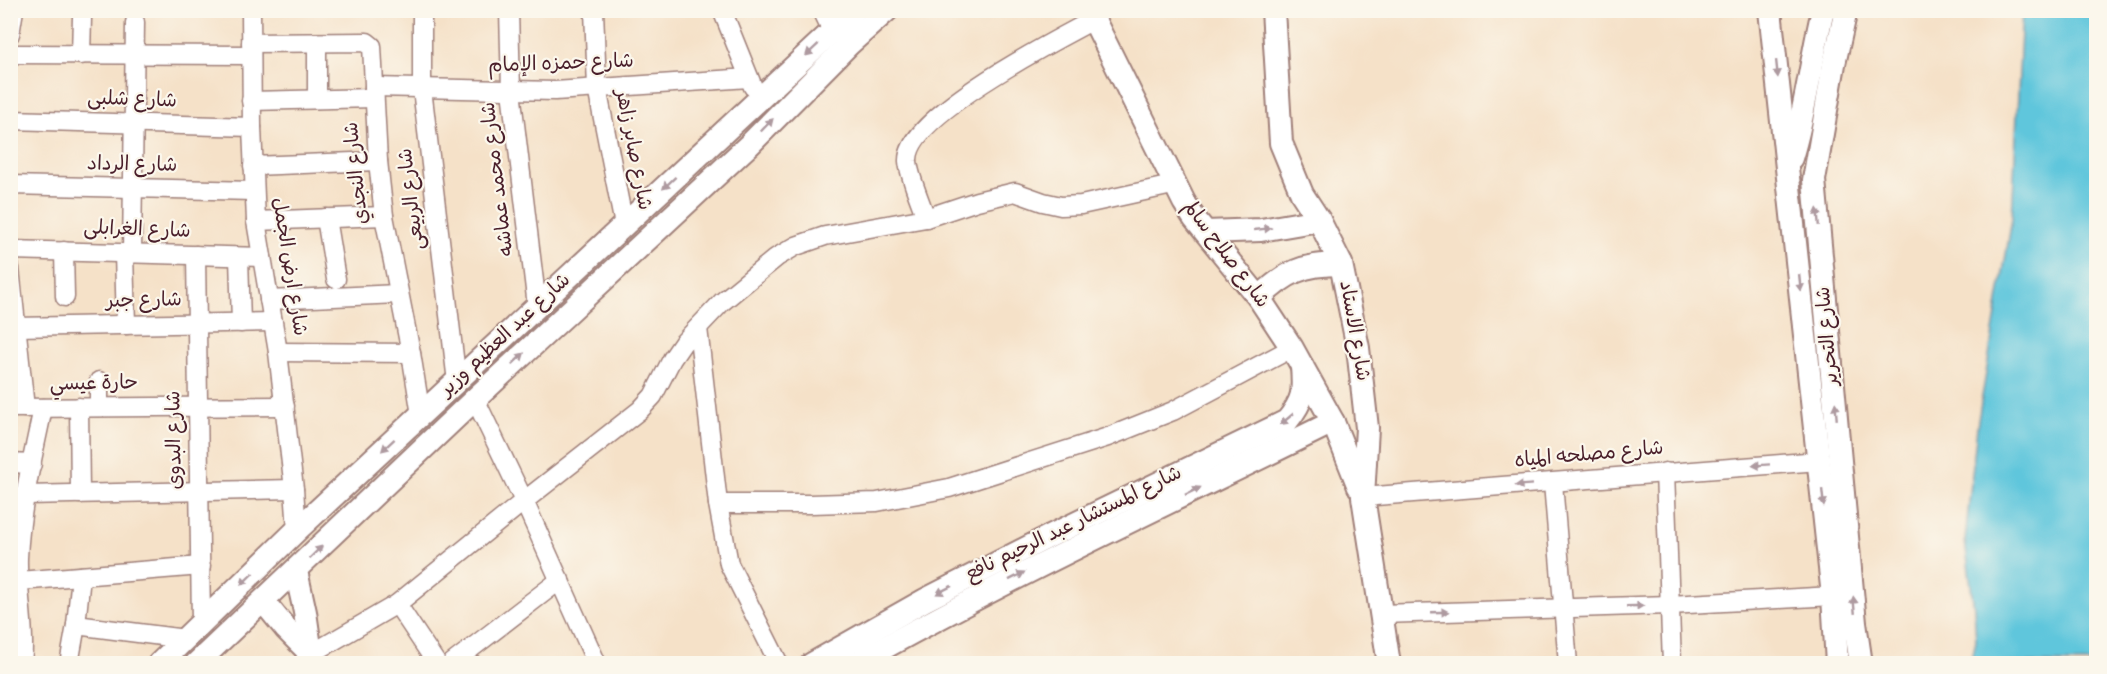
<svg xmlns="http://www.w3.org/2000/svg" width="2107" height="674" font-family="Dekko,'Playpen Sans Arabic',sans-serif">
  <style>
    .water { fill: #5fc6dc; stroke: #547284; stroke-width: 1.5 }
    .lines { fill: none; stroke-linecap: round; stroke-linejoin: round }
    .minor-casing { stroke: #a0807a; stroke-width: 21 }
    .tertiary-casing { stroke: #a0807a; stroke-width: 26 }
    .minor { stroke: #fff; stroke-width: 18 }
    .tertiary { stroke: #fff; stroke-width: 22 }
    .oneway { fill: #ae9aa0 }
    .labels { text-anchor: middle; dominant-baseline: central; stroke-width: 4.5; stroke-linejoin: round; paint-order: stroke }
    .street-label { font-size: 20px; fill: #4a1f2b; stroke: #fbf7ec }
  </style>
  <rect width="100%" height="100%" fill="#fbf7ec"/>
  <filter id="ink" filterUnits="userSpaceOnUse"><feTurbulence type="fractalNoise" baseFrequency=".0167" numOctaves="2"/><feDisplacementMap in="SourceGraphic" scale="12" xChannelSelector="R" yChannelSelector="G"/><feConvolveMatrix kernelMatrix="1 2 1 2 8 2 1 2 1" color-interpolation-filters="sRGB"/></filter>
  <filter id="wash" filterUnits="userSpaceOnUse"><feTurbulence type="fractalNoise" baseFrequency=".008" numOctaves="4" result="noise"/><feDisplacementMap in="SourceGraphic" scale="24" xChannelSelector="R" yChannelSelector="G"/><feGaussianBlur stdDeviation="1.35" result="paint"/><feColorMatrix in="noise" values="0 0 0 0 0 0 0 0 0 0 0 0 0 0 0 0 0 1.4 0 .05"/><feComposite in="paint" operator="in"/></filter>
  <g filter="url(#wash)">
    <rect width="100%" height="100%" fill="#f5e1c8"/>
    <polygon class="water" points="2022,11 2096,11 2096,663 1971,663 1976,641 1974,608 1965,541 1977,427 2012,219"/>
  </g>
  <g filter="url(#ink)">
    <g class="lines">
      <defs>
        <g id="minor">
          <polyline points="251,10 252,127 256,221 278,352 294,489 297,530"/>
          <polyline points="422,10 422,89 457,382"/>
          <polyline points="509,10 511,91 537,306"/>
          <polyline points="594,10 597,88 624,225"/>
          <polyline points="722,10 753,87"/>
          <polyline points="822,10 832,31"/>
          <polyline points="10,34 14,10"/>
          <polyline points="251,43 367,42 372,46 378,161 384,216 411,353 421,415"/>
          <polyline points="317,43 317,99"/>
          <polyline points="10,54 251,55"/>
          <polyline points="81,55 82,17"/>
          <polyline points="374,87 555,91 749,78"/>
          <polyline points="251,101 374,98"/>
          <polyline points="10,120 252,127"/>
          <polyline points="253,166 378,161"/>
          <polyline points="10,185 253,191"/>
          <polyline points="326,218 336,279"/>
          <path d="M926,218C921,203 909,176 908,161C906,116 1056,40 1093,20"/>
          <polyline points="256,221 384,216"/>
          <polyline points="10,250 262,257"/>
          <polyline points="64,251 65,297"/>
          <polyline points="124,253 126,325"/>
          <polyline points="132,253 135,22"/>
          <polyline points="196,255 201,623"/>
          <polyline points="239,257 241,323"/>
          <polyline points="10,268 25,408"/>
          <polyline points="269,300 398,294"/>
          <polyline points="16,327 273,322"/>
          <polyline points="698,328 718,504 729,564 779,664"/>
          <polyline points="278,352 411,353"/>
          <polyline points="99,381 99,407"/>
          <polyline points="475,399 524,501 597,664"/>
          <polyline points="79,407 80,494"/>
          <polyline points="10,408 285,406"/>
          <polyline points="10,463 32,464"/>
          <polyline points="1665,472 1672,664"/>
          <polyline points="1553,483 1568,664"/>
          <polyline points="26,495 294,489"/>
          <polyline points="1363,497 1819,461"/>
          <polyline points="718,504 811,504 877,502 949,488 1108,437 1173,411 1292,348"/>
          <polyline points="19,581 201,566"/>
          <polyline points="397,604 437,664"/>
          <polyline points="1381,614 1670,605 1833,596"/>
          <polyline points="76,625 185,639"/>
          <path d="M22,664C26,628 17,593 18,558C20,507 33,457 43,408"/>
          <polyline points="69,664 76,625 81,576"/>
          <polyline points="302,664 311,654 397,604 524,501 640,410 653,396 672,359 683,343 722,302 777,257 796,246 825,236 926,218 977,201 1015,192 1043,202 1061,206 1081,205 1177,184"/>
          <polyline points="451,664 560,580"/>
        </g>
        <g id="tertiary">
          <polyline points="1089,10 1184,202 1194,218 1259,298 1292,348 1333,422 1359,487"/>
          <polyline points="1273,10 1281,143 1302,194 1319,220 1341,264 1358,348 1367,428 1363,497 1389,664"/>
          <polyline points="1770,10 1833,596 1837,664"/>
          <polyline points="1846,10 1834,64 1814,180 1855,623 1861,664"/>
          <path d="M1791,158C1806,110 1811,60 1823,10"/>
          <polyline points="1206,232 1261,230 1319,220"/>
          <path d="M1259,298C1286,272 1303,264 1341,264"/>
          <polyline points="296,571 305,612 311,654 315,664"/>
          <polyline points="263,601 286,629 311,654"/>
          <polyline points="159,664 297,530 855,10"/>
          <polyline points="196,664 475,399 749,145 849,44 887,10"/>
          <path d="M812,664L925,600L1052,535L1287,421C1304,400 1304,392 1302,366"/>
          <path d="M855,664C1011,576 1173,501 1333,422"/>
        </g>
      </defs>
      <use href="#minor" class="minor-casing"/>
      <use href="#tertiary" class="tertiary-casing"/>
      <use href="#minor" class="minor"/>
      <use href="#tertiary" class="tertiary"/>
    </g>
    <defs><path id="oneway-solid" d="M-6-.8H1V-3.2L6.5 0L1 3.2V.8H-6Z" transform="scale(1.5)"/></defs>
    <g class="oneway">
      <use href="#oneway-solid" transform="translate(812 50) rotate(137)"/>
      <use href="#oneway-solid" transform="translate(1777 69) rotate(84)"/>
      <use href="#oneway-solid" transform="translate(767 125) rotate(-46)"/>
      <use href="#oneway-solid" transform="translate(669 183) rotate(137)"/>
      <use href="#oneway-solid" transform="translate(1818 217) rotate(-95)"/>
      <use href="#oneway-solid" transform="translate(1263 229) rotate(-6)"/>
      <use href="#oneway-solid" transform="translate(1800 283) rotate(84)"/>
      <use href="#oneway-solid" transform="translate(518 359) rotate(-43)"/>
      <use href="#oneway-solid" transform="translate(1836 411) rotate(-95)"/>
      <use href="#oneway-solid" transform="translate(1287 419) rotate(140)"/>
      <use href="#oneway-solid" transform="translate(388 445) rotate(137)"/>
      <use href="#oneway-solid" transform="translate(1761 465) rotate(176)"/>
      <use href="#oneway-solid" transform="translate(1524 485) rotate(176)"/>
      <use href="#oneway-solid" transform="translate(1193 491) rotate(-26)"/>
      <use href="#oneway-solid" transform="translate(1823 498) rotate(84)"/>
      <use href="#oneway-solid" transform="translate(316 552) rotate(-44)"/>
      <use href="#oneway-solid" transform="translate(1017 576) rotate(-27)"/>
      <use href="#oneway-solid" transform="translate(247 579) rotate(136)"/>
      <use href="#oneway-solid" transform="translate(944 590) rotate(153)"/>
      <use href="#oneway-solid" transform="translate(1854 605) rotate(-95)"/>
      <use href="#oneway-solid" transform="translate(1635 606) rotate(-2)"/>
      <use href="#oneway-solid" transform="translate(1440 612) rotate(-2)"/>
    </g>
  </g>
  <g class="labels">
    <g class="street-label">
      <text transform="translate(561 65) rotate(-2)">شارع حمزه الإمام</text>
      <text transform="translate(132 101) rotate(2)">شارع شلبى</text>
      <text transform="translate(632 150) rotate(79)">شارع صابر زاهر</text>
      <text transform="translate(132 166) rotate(1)">شارع الرداد</text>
      <text transform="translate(358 173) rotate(-96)">شارع النجدي</text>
      <text transform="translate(499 179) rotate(-97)">شارع محمد عماشه</text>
      <text transform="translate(413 199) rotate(-97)">شارع الربيعى</text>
      <text transform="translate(137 231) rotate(2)">شارع الغرابلى</text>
      <text transform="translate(1225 255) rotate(53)">شارع صلاح سالم</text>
      <text transform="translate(288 267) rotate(81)">شارع ارض الجمل</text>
      <text transform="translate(144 302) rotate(-1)">شارع جبر</text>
      <text transform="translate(1353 331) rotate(80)">شارع الاستاد</text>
      <text transform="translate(506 336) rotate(-43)">شارع عبد العظيم وزير</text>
      <text transform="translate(1829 336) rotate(-95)">شارع التحرير</text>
      <text transform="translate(94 385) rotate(-1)">حارة عيسي</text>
      <text transform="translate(176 440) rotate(-91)">شارع البدوى</text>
      <text transform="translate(1589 456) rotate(-5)">شارع مصلحه المياه</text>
      <text transform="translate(1074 525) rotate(-26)">شارع المستشار عبد الرحيم نافع</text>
    </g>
  </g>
  <rect width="2107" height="674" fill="none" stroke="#fbf7ec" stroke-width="36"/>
</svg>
